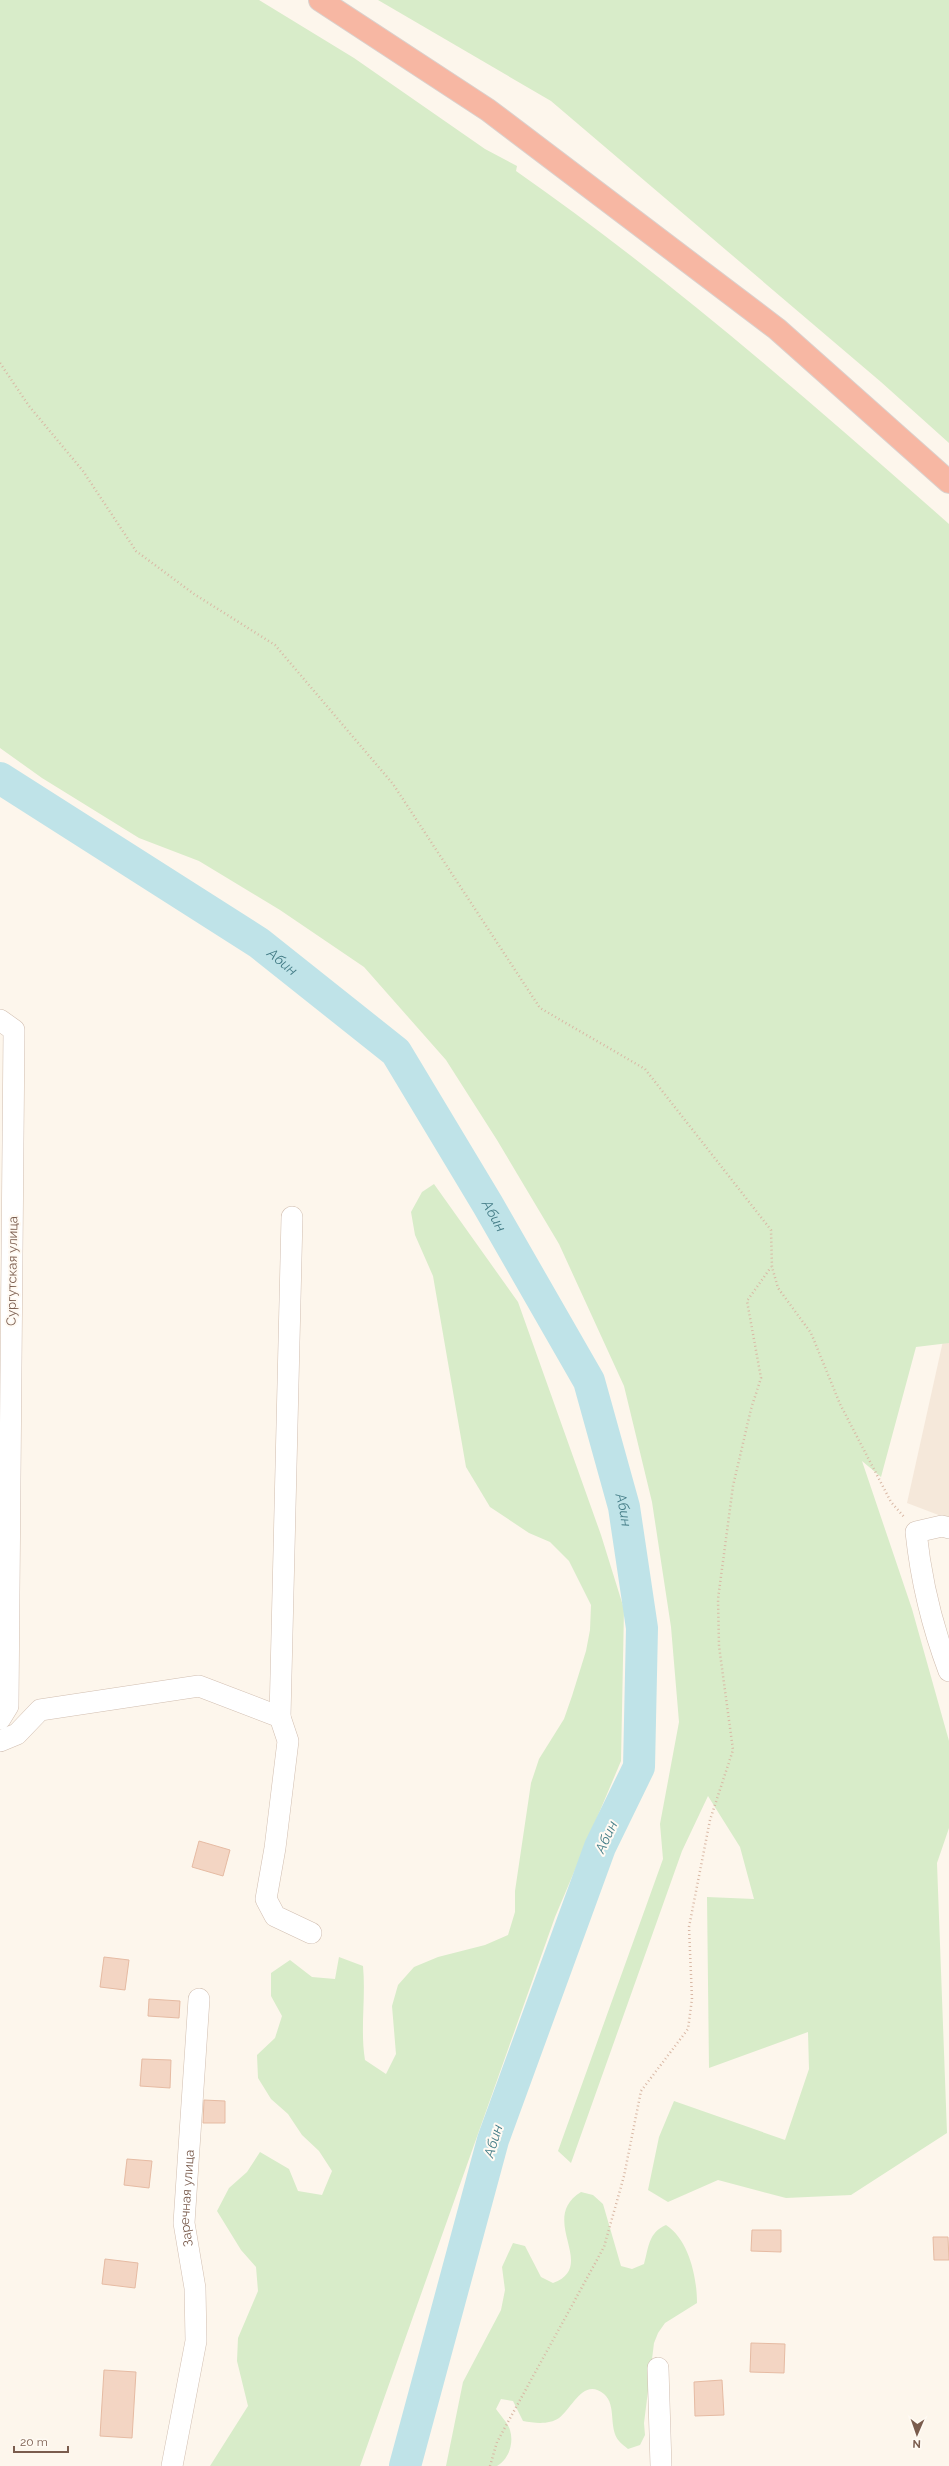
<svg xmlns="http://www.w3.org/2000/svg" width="949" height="2466" font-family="Raleway,sans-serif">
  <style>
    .residential { fill: #f5e8da }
    .green { fill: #d8ecc9 }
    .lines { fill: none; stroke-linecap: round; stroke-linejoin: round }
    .river { stroke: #bfe3e8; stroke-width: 32 }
    .building { fill: #f3d5c3; stroke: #e6bba3 }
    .minor-casing { stroke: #d1beb0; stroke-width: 22 }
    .highway-casing { stroke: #dad1cd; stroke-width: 24 }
    .path { stroke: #d9b8a5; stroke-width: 2.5; stroke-dasharray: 1 3; stroke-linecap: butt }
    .minor { stroke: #fff; stroke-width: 21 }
    .highway { stroke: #f7b7a3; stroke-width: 22 }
    .labels { text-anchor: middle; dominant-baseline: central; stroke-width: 4; stroke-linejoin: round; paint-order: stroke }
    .street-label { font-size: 13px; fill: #7a5c4d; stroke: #fffaf3 }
    .water-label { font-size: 14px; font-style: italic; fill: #437c86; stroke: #fffaf3 }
  </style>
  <rect width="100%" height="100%" fill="#fdf6ec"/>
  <polygon class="residential" points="947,1323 949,1324 949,1519 907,1503"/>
  <g class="green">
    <path d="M0,0H259L354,58L485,149L517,166L516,171C669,278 810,401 949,524V1343L916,1347L881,1477L862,1461L912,1609L949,1741V1828L937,1863L947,2133L851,2195L786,2198L718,2180L668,2202L648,2190L659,2137L674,2101L785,2140L809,2069L808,2032L709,2068L707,1897L754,1899L740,1847L708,1796L682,1851L571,2163L558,2151L663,1859L660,1824L679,1722L671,1627L652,1502L624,1386L559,1244L497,1140L446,1060L364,967L280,910L199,861L139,838L42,778L0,748Z"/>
    <polygon points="378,0 949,0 949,443 881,382 551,101"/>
    <path d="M434,1184L518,1302L601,1535L624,1609L621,1761L555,1917L360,2466H210L248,2406L237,2361L238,2338L258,2291L256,2267L241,2250L217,2211L229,2188L247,2172L260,2152L289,2169L298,2191L322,2195L332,2171L319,2151L302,2135L288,2114L271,2099L258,2078L257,2055L275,2038L282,2016L271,1996V1973L290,1960L312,1977L335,1979L339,1957L363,1966C366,1998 360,2029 365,2060L386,2074L396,2054L392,2006L398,1985L414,1967L438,1957L485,1945L508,1935L515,1912V1891L531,1783L539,1759L564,1719L572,1696L586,1651L590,1630L591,1605L569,1561L550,1542L529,1533L490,1507L466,1467L433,1276L415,1235L411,1212L422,1192Z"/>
    <path d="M581,2192L593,2195L603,2204L621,2266L632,2269L644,2264C649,2247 648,2233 666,2225C689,2240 697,2277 697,2303L665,2323L658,2333L654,2343L644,2423L645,2435L640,2445L628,2449C625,2446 621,2444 619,2441C608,2428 617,2405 604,2394C583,2377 572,2409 559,2418C549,2425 534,2423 523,2421L513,2401L501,2399L496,2409C500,2415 508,2423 510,2430C514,2443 509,2459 497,2466H446L463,2382L501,2310L505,2290L502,2267L513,2243L525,2246L541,2277L553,2283C599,2266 537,2219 581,2192Z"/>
  </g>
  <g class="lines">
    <path class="river" id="s1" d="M0,778L259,943L396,1052L488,1205L589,1381L624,1507L642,1628L639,1767L600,1847L493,2140L405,2466"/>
  </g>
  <g class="building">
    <polygon points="199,1841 230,1850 223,1876 192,1867"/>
    <polygon points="104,1957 129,1960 125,1990 100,1987"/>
    <polygon points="149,1999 180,2001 179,2018 148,2016"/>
    <polygon points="142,2059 171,2060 170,2088 140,2086"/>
    <polygon points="204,2100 225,2101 225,2123 203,2123"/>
    <polygon points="127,2159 152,2161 149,2188 124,2185"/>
    <polygon points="752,2230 781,2230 781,2252 751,2251"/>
    <polygon points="933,2237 948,2237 949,2260 934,2260"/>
    <polygon points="105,2259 138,2263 135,2288 102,2284"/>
    <polygon points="751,2343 785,2344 784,2373 750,2372"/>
    <polygon points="104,2370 136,2372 132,2438 100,2436"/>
    <polygon points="722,2380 724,2415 695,2416 694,2382"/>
  </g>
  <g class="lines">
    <defs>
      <g id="minor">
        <polyline points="0,1020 14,1030 8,1706 0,1719"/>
        <path d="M949,1528L942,1526L916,1532C921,1580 932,1626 949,1671"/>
        <polyline points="280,1717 292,1217"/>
        <polyline points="0,1741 17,1734 40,1710 199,1686 280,1717 288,1741 275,1848 266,1899 275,1916 311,1933"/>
        <polyline points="658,2368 661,2466"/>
        <path id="s2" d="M172,2466L196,2341L195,2288L184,2223L199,1999"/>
      </g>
      <polyline id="highway" points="320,0 488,110 777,329 949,482"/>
    </defs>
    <use href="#minor" class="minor-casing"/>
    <use href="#highway" class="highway-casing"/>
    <g class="path">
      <polyline points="0,363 29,406 83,471 136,551 194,594 275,645 393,784 540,1008 645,1069 771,1230 772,1267 778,1288 811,1333 840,1404 891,1502 905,1518"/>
      <polyline points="490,2466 497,2442 604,2247 624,2176 641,2091 688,2029 692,1999 689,1927 710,1820 733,1750 719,1646 718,1599 733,1486 751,1409 761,1378 747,1301 771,1267"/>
    </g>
    <use href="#minor" class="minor"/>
    <use href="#highway" class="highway"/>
  </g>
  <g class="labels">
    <g class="street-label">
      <text transform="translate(12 1271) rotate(-89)">Сургутская улица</text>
      <text stroke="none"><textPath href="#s2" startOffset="271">Заречная улица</textPath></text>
    </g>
    <g class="water-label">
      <text stroke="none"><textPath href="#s1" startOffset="337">Абин</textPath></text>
      <text stroke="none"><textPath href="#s1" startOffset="673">Абин</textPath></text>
      <text stroke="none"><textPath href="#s1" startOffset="997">Абин</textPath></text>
      <text transform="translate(606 1837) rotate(-65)">Абин</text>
      <text transform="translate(493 2141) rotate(-73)">Абин</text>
    </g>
  </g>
  <g transform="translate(917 2434) rotate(182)" stroke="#fffaf3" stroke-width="3" paint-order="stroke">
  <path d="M0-3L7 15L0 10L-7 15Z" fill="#7a5c4d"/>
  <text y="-6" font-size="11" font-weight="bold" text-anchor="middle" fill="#7a5c4d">N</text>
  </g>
  <path d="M14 2446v6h54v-6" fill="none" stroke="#7a5c4d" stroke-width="2"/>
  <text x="20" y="2446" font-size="12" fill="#7a5c4d" stroke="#fffaf3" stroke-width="3" paint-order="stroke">20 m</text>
</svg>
